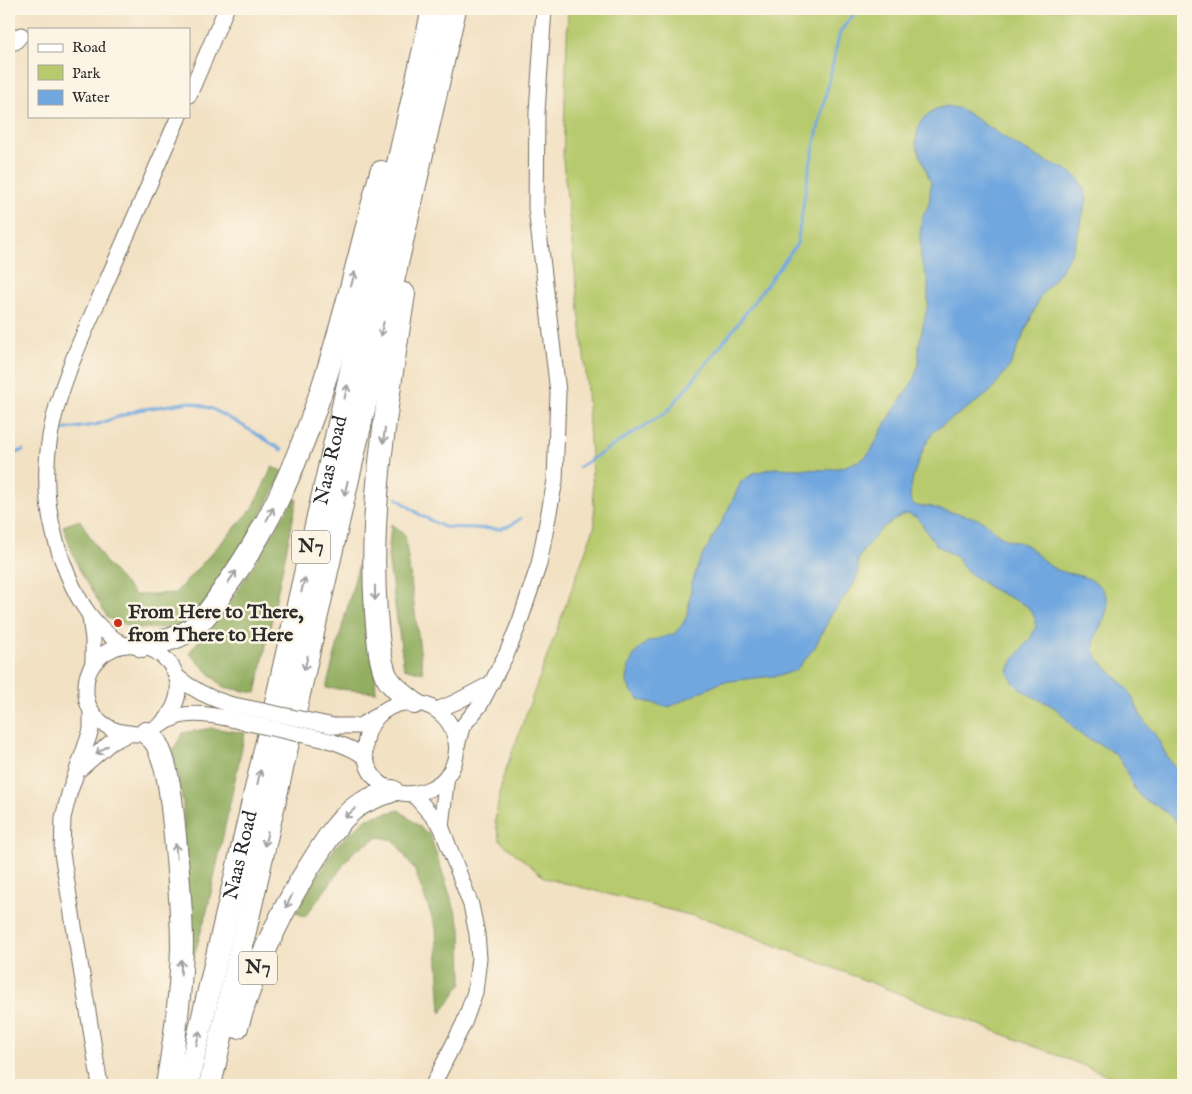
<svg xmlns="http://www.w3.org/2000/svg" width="1192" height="1094" font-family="'IM FELL English',serif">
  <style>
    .green { fill: #b8ca6e; stroke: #727a4c }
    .forest { fill: #92ae61; stroke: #5e6c46 }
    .water { fill: #71a7df; stroke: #4e6985 }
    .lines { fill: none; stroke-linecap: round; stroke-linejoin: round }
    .stream { stroke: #71a7df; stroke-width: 3 }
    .minor-casing { stroke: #716b60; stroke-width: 17 }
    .highway-casing { stroke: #716b60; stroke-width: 24 }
    .minor { stroke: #fff; stroke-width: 15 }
    .highway { stroke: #fff; stroke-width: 22 }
    .minor-bridge-casing { stroke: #716b60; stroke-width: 17; stroke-linecap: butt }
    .minor-bridge { stroke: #fff; stroke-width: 15 }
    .oneway { stroke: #a0a0a0 }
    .poi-dot { fill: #c8321e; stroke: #fcf5e5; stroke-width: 2 }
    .labels { text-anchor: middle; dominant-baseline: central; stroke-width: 5; stroke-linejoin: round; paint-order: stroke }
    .shield { fill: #fcf5e5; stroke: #6a6863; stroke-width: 1 }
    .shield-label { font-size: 19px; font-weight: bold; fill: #2b2b2b }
    .street-label { font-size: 20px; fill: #2b2b2b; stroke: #fcf5e5 }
    .poi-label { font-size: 20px; font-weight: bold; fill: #2b2b2b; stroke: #fcf5e5; text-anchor: start }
  </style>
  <rect width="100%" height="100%" fill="#fcf5e5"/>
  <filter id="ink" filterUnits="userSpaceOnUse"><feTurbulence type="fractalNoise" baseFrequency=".02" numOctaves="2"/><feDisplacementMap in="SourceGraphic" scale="10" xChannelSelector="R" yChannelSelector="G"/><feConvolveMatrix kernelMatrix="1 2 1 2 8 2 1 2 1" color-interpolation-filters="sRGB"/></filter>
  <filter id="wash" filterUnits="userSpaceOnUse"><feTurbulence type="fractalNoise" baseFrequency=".0096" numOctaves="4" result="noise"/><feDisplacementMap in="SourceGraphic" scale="20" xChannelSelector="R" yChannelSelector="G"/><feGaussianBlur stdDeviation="1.12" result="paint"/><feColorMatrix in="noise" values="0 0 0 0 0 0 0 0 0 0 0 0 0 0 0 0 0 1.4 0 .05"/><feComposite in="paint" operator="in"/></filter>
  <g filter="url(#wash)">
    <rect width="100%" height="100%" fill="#f2e1c3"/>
    <polygon class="green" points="568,9 1183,9 1183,1085 1165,1085 1118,1079 713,921 545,878 500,841 495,821 502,780 595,525 586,375 563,160"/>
    <g class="forest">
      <polygon points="272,467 284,472 232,568 185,628 135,628 108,618 79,569 63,526 80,520 106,563 135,595 175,593 253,508"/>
      <polygon points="294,499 297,500 256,693 223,687 189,653 235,595"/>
      <polygon points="391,524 405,535 423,673 404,668 388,557"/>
      <polygon points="368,529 376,692 326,688"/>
      <polygon points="211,728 245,733 207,911 187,980 183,803 173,750 183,733"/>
      <polygon points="399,810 430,835 461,928 462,983 441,1013 436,928 415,871 394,840 379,837 354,851 305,917 296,912 336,846 367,818"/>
    </g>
    <path class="water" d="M947,106L961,109L1016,145L1049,163L1066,169L1078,178L1083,187L1087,199L1076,241L1071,254L1061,270L1040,297L1010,366L989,393L934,431L924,447L913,476L910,494L911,501L914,505L922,507L929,506C946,513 964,513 980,520C990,524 995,533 1004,538C1010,542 1019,541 1026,545C1036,551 1044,564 1055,569C1073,577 1096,573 1106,596C1113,613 1094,630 1094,647C1095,662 1115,674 1124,685C1133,695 1136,707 1142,718C1146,724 1152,730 1156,736C1165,751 1169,765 1183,776V829C1175,819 1165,811 1154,804C1149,802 1144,801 1141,797C1128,784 1128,769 1118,757C1108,746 1091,742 1079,733C1070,726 1065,715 1055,708C1038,697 1015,693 1008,672L1011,663L1030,639L1036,627L1035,618L1027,606L992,589L972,575L962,566L958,558L935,544L918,518L908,514L902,515L881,529L865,548L858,559V573L854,584L831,615L815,647L796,670L782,675L722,682L669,707L640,700L630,690L627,681L629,666L633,657L640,648L647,642L674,634L682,625L687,616L692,583L700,560L724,518L741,482L754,473L774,468L824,470L843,467L863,459L871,451L884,426L915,378L919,361V345L928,303V281L921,259L920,234L922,218L929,204L931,183L916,144L917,133L921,121L927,115L936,109Z"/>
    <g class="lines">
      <g class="stream">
        <polyline points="60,430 95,425 138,410 190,402 212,409 240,424 282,450"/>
        <polyline points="9,456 23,450"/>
        <polyline points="579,467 667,412 733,330 797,244 809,169 840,32 858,9"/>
        <polyline points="397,498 420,515 444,527 500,529 511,525 521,518"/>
      </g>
    </g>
  </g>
  <g filter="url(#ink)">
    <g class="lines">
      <defs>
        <g id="minor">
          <polyline points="9,41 15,42 21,35"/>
          <polyline points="189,95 226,9"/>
          <polyline points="90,617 93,639 93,664"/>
          <path d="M124,645C95,629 79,603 67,573C21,460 61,386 106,283C130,227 155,172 179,116"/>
          <path d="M176,676C193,690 208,698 229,704"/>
          <polyline points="91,710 91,730 69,794 63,818 62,853 100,1085"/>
          <polyline points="437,710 456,702 492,683"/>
          <path d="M162,723C211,673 137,617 97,660C90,667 86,677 86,687C84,713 104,730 127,733C133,734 141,735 146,732C159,728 170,717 184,715C199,713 212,715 226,718"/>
          <polyline points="334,726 360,726 375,717"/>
          <path d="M331,741C340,744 358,750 365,758C367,760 367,765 369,769C375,781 387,790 401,793C417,796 435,789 446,777C454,768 458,754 456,742C447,685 360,689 365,758"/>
          <polyline points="457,746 462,727 480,705 507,653 520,621 539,564 555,481 558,392 536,208 537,112 544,9"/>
          <polyline points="80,769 110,743 130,733"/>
          <polyline points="413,794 441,826 471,905 477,934 479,958 475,992 464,1023 433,1085"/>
          <polyline points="441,826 447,775"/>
        </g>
        <g id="highway">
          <path d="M404,294C388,399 368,506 376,613C378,633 378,654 385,673C389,685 404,695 414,703"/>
          <path d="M142,646C161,642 180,639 195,626C210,614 220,594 232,578C316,458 344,311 381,172"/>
          <path d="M146,733C151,737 156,741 158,747C170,772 172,808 175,836C178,872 182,909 182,946C181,993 175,1039 167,1085"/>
          <path d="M237,1027C255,966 283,906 318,853C328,838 337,823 351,811C362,801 378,796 392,791"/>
          <path id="s1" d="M187,1085L271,724L433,9"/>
          <polyline points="210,1085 455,9"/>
        </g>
      </defs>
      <use href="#minor" class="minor-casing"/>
      <use href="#highway" class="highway-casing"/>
      <use href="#minor" class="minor"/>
      <use href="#highway" class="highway"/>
      <defs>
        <g id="minor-bridge">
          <polyline points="229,704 334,726"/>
          <polyline points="226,718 331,741"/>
        </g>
      </defs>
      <use href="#minor-bridge" class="minor-bridge-casing"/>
      <use href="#minor-bridge" class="minor-bridge"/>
    </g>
    <defs><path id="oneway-shaft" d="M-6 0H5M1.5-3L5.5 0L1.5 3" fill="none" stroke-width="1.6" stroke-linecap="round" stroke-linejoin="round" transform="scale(1.25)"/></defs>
    <g class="oneway">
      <use href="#oneway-shaft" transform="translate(353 279) rotate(-75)"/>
      <use href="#oneway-shaft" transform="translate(382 329) rotate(103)"/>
      <use href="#oneway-shaft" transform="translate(346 392) rotate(-77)"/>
      <use href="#oneway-shaft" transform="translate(384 436) rotate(97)"/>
      <use href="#oneway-shaft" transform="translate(346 488) rotate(103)"/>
      <use href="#oneway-shaft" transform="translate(270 514) rotate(-62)"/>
      <use href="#oneway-shaft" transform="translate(232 577) rotate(-55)"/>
      <use href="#oneway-shaft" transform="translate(303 585) rotate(-77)"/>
      <use href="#oneway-shaft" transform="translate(375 593) rotate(89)"/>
      <use href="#oneway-shaft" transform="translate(306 663) rotate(103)"/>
      <use href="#oneway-shaft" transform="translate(102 750) rotate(143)"/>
      <use href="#oneway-shaft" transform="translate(259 777) rotate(-77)"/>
      <use href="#oneway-shaft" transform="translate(350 813) rotate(138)"/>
      <use href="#oneway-shaft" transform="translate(266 839) rotate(103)"/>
      <use href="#oneway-shaft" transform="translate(176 851) rotate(-95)"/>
      <use href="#oneway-shaft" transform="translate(289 901) rotate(116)"/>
      <use href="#oneway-shaft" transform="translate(181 967) rotate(-88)"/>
      <use href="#oneway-shaft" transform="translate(198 1038) rotate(-77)"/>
    </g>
  </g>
  <circle class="poi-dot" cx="118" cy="623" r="5"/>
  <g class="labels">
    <g class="shield">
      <rect x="292" y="530.5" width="38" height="33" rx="4"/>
      <rect x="239" y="951.5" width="38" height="33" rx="4"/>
    </g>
    <g class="shield-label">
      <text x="311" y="547">N7</text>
      <text x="258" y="968">N7</text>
    </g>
    <g class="street-label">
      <text stroke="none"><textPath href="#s1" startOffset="641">Naas Road</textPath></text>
      <text stroke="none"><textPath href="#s1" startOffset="236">Naas Road</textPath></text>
    </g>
    <g class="poi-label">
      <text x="128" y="612">From Here to There,<tspan x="128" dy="23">from There to Here</tspan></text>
    </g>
  </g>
  <rect width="1192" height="1094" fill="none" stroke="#fcf5e5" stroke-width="30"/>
  <rect x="28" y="28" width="162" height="90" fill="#fcf5e5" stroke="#a8a49b"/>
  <rect x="38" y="44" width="25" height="8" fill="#ffffff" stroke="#a8a49b"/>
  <text x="72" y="52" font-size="15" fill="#2b2b2b">Road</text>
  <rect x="38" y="65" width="25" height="15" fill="#b8ca6e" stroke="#a8a49b"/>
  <text x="72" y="78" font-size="15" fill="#2b2b2b">Park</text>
  <rect x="38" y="90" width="25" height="15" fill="#71a7df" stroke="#a8a49b"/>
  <text x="72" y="102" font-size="15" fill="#2b2b2b">Water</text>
</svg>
